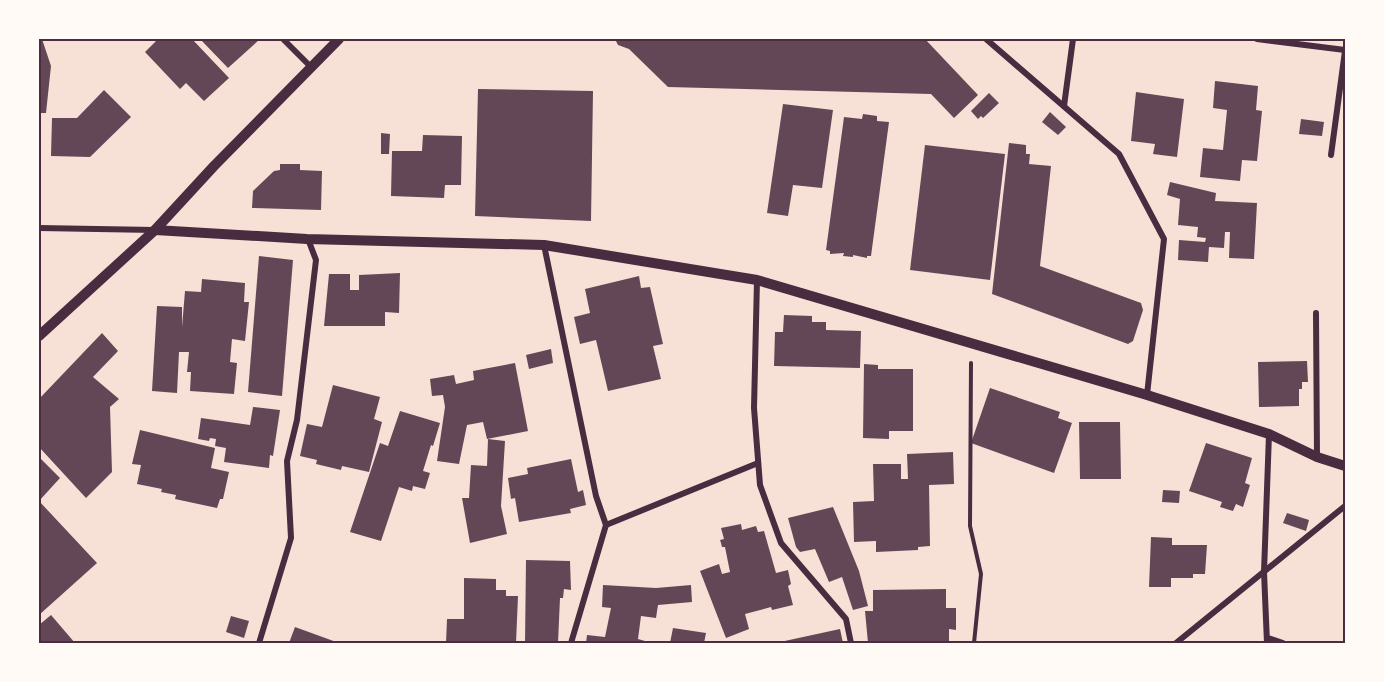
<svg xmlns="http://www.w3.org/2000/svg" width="1384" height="682" font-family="'PT Serif',serif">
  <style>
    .building { fill: #644757 }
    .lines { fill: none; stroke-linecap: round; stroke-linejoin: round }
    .path { stroke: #4a2c40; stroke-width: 4 }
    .minor { stroke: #4a2c40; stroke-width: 6 }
    .tertiary { stroke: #4a2c40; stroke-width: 10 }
    .neatline { fill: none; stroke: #4a2c40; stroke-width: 2 }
  </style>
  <rect width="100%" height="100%" fill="#f7e1d7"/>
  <g class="building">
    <polygon points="39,39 42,39 51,66 46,113 39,113"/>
    <polygon points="158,39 192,39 229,78 204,101 186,83 180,89 145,52"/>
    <polygon points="200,39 260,39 228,68"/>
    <polygon points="615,39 925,39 978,95 954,118 931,94 668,87 629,49 618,45"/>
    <polygon points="1215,81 1258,86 1256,110 1262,111 1257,161 1242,160 1240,181 1200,177 1203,148 1223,150 1227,110 1213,108"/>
    <polygon points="478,89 593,91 591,221 475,216"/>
    <polygon points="104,90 131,117 90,157 51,156 52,118 77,118"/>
    <polygon points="1136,92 1184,99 1177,157 1153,154 1155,144 1131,141"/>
    <polygon points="989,93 999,103 983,118 981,116 978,119 971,111"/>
    <polygon points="783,104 833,110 822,188 793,185 788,216 767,213"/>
    <polygon points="1050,112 1066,127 1058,135 1042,122"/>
    <polygon points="863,114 877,116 877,121 889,122 871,256 867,256 867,258 853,255 853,257 843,256 844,253 830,254 830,251 826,250 844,117 862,119"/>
    <polygon points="1301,119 1324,122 1322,136 1299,134"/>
    <polygon points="381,133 390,134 389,154 381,154"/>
    <polygon points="423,135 462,136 461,185 445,185 444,198 391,196 392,151 422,151"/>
    <polygon points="1009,143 1026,145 1026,154 1030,154 1029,164 1051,166 1040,266 1141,303 1143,310 1133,341 1128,344 992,294"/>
    <polygon points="925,145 1005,154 990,280 910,270"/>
    <polygon points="280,164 300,164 300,170 322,171 321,210 252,208 253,191 274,171 280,170"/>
    <polygon points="1170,182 1216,193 1215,201 1257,203 1254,259 1229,258 1230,232 1225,232 1224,248 1209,247 1208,262 1178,260 1179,240 1205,242 1206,238 1197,237 1198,227 1178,225 1180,199 1167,195"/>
    <polygon points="259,256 293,260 282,396 248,392"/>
    <polygon points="400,273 399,313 385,312 385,326 324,326 329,274 350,274 350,290 359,290 359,275"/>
    <polygon points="639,276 641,288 650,287 663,344 653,346 661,379 608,391 596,340 580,344 574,317 590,313 585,289"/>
    <polygon points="202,279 245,283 244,302 249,302 245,341 232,339 230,362 237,363 234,394 190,391 191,372 187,372 189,352 179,352 177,393 152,391 157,306 182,307 182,327 185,291 201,292"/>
    <polygon points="784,315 812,316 812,322 826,322 826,330 861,331 860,368 774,366 775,332 783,332"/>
    <polygon points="102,333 118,351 93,377 119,399 110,407 112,472 86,498 39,447 39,399"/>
    <polygon points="551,349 553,363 529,369 526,355"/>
    <polygon points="1307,361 1308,382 1302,382 1302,389 1299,389 1299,406 1259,407 1258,362"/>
    <polygon points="515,363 528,431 487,439 483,422 467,425 459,464 437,461 445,407 443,395 432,396 430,379 454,375 456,384 474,380 473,371"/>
    <polygon points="864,364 878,365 878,369 913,369 913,431 889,431 889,439 863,438"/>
    <polygon points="333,385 380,397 374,419 382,422 369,472 342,466 341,470 316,464 317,460 300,456 307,424 322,427"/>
    <polygon points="990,388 1060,412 1058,418 1072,423 1054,473 971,443"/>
    <polygon points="253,407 280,410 273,456 270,455 269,468 224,462 226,448 215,446 216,439 210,438 209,441 198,439 201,418 250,425"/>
    <polygon points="400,411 440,423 433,446 431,445 423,471 430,473 425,489 413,486 412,491 399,487 381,541 350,532 380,443 388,446"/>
    <polygon points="1079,422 1120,422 1121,479 1080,479"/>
    <polygon points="140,430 215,448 211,468 229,472 223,499 220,499 217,508 175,499 176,495 161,492 162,489 137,484 141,465 132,464"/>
    <polygon points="488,439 505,441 501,506 507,534 470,543 462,498 469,498 471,465 487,466"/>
    <polygon points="1206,443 1252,458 1245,483 1250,485 1243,507 1236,504 1233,511 1220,507 1222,502 1189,491"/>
    <polygon points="953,452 954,484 929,485 930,546 918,547 918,550 876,552 876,541 854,542 853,502 874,501 873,464 901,464 901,479 908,479 907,454"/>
    <polygon points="39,457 60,478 39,501 97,563 39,615"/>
    <polygon points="571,459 578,492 583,490 586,505 570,509 571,513 519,522 515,498 511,499 508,478 528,474 527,468"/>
    <polygon points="1163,490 1180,491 1179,503 1162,502"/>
    <polygon points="833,507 859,571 868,606 853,610 842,577 829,582 815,549 800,552 796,547 788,518"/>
    <polygon points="1287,513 1309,520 1306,531 1283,523"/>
    <polygon points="741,524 742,530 756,526 758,532 764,531 776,573 788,570 791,584 788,586 793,605 772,610 771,607 745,614 749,629 726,638 700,571 719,564 722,574 730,572 725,547 722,547 721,543 720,540 724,539 721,528"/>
    <polygon points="1151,537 1172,538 1172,545 1207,545 1205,574 1193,574 1193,578 1171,578 1171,587 1149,587"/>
    <polygon points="526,560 570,561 571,590 564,589 563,598 560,598 558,643 525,643"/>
    <polygon points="464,578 496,579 496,590 506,590 506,596 518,596 516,643 446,643 447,619 464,619"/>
    <polygon points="603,585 656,588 691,585 692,602 658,605 656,618 641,616 638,639 652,643 586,643 587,635 605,637 611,608 602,607"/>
    <polygon points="946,589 946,608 956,608 956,630 949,629 949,643 896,641 892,641 892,643 868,643 865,611 873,611 873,590"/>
    <polygon points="51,615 75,643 39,643 39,625"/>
    <polygon points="231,616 249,621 244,638 226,632"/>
    <polygon points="295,627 339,643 289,643"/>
    <polygon points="673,628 706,633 704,643 670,643"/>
    <polygon points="840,629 843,643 780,643 780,642"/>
  </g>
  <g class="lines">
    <polyline class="path" points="971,363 970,526 981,574 974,643"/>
    <g class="minor">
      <polyline points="283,39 311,67"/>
      <polyline points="986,39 1119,154 1164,239 1147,395"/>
      <polyline points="1257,39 1345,50"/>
      <polyline points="1064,106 1073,39"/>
      <polyline points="1331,155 1345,51"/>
      <polyline points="39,228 155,230"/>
      <polyline points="544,245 596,496 606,525 571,643"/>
      <polyline points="757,280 754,408 760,485 781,543 846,619 851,643"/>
      <polyline points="1316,313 1317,457"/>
      <polyline points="606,525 758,463"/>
      <polyline points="1268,638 1283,643"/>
      <polyline points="259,643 291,538 287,461 297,420 316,260 308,239"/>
      <polyline points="1176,643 1345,506"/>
      <polyline points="1267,643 1264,572 1269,434"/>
    </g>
    <g class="tertiary">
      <polyline points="155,230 307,239 544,245 757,280 1147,395 1269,434 1317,457 1345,466"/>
      <polyline points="39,336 155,230 214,166 339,39"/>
    </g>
  </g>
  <rect width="1384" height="682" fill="none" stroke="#fffaf5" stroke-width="81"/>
  <rect x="40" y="40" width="1304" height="602" class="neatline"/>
</svg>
